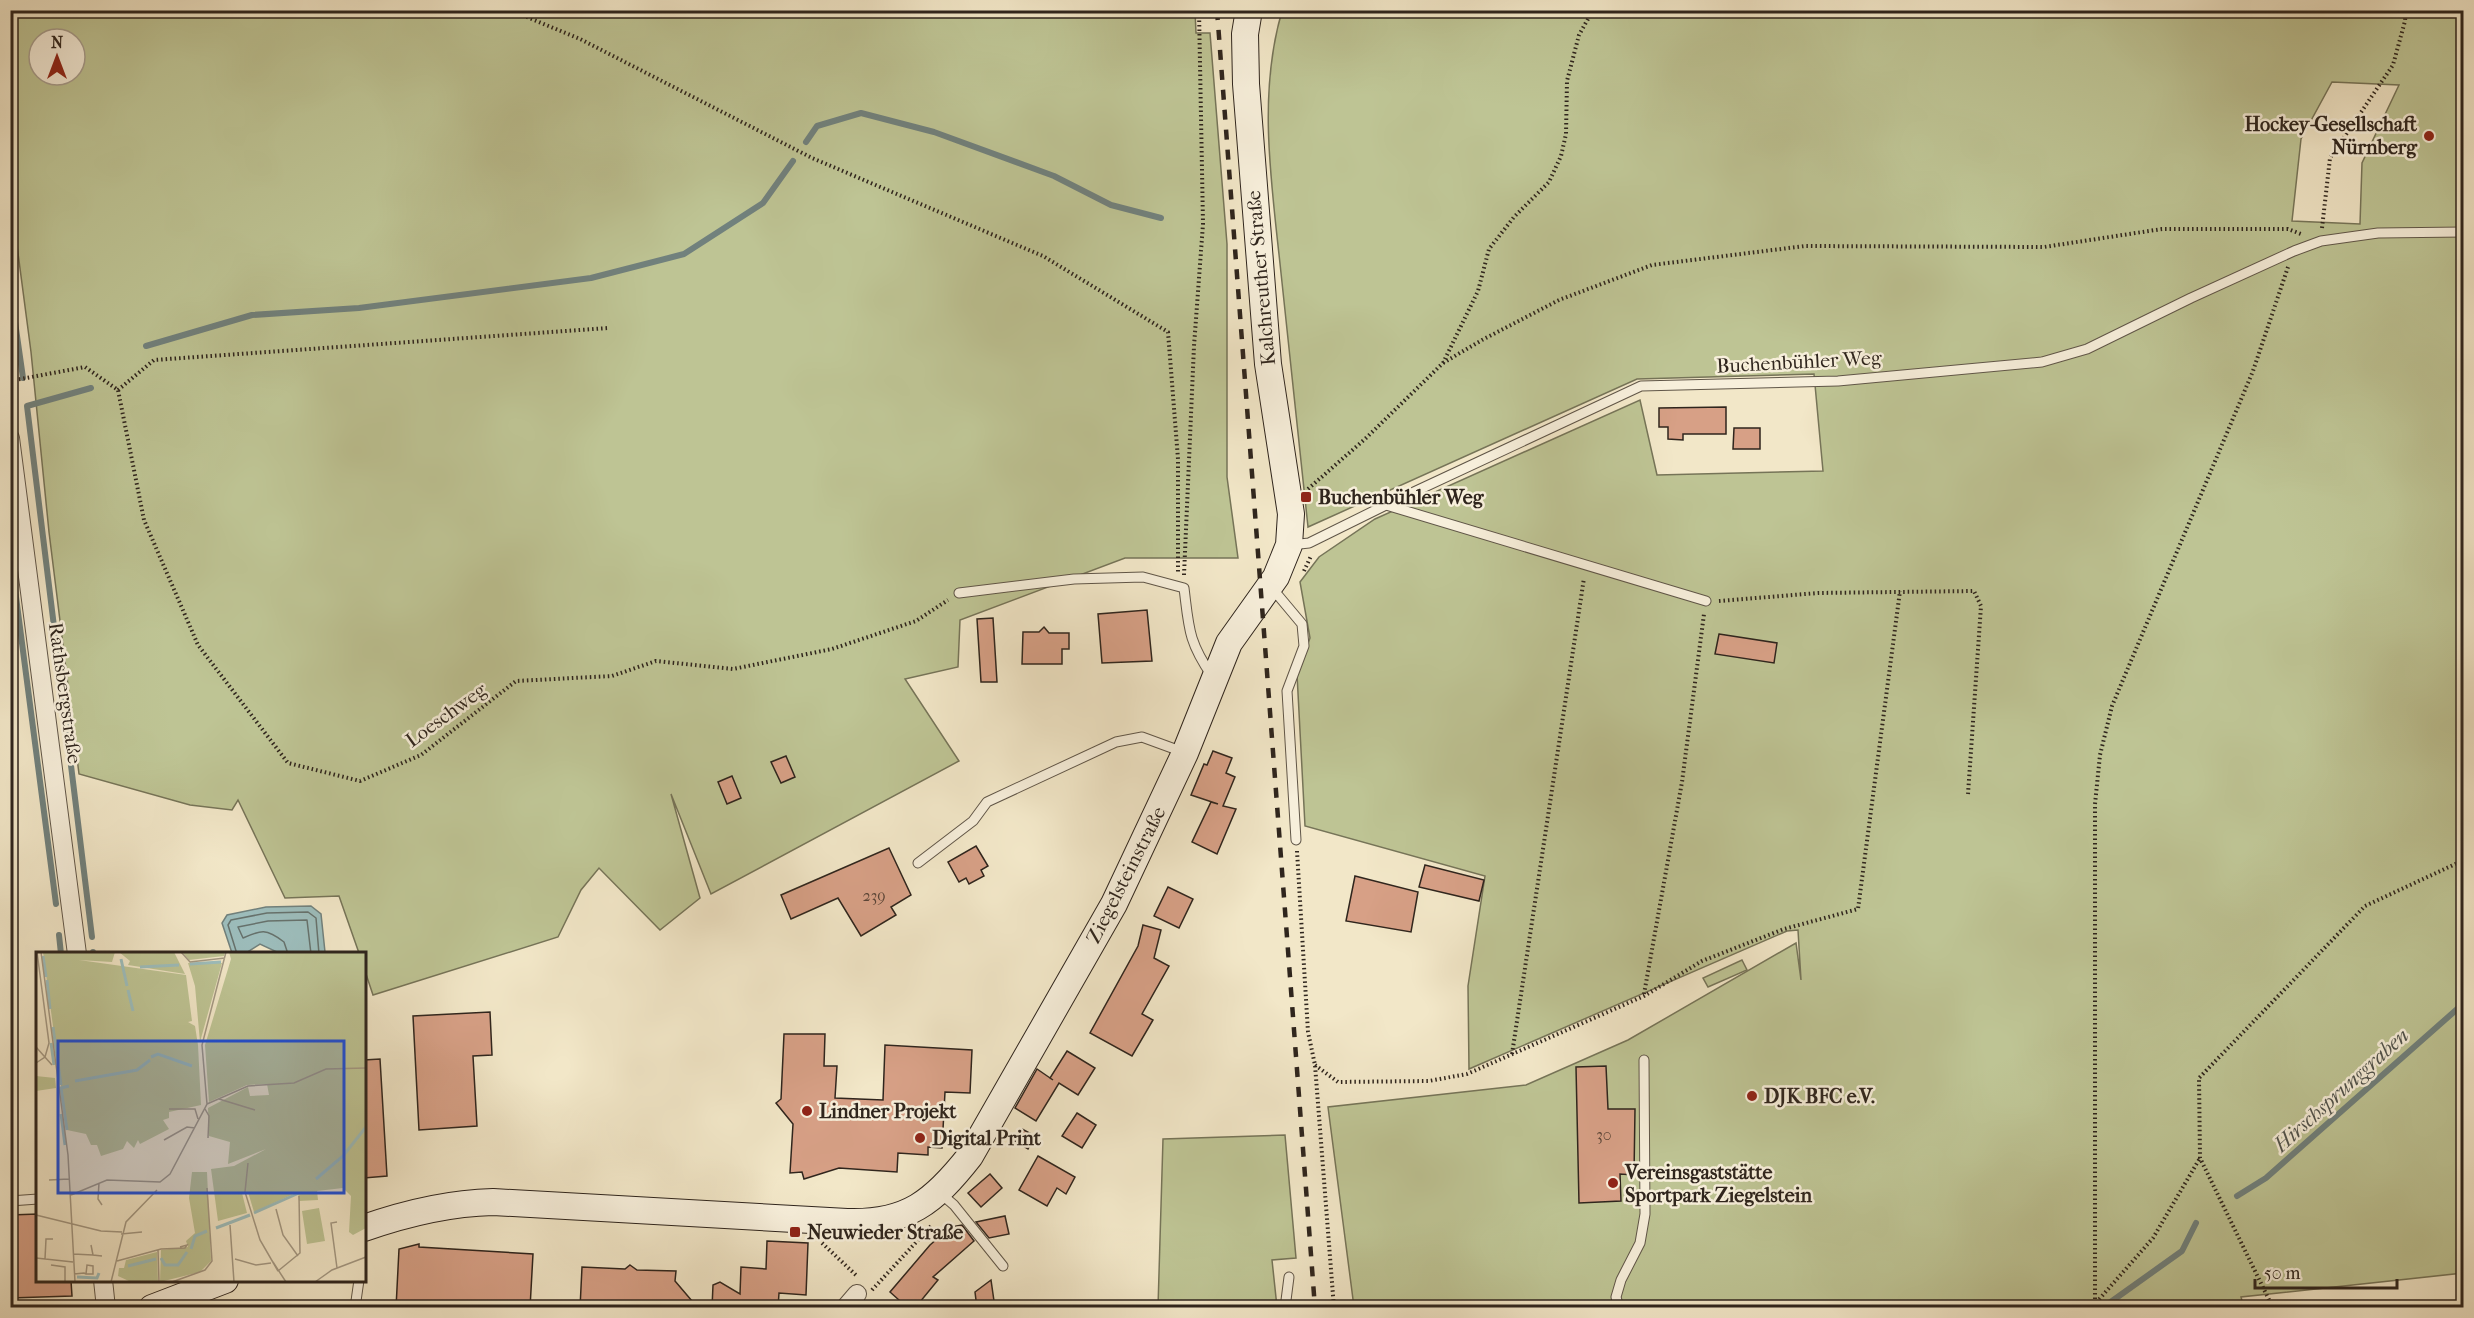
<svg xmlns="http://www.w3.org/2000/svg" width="2474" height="1318" font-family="'IM FELL French Canon',serif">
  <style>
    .green { fill: #bec494; stroke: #767458; stroke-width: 1.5; fill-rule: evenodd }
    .water { fill: #9dbebd; stroke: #71817d; stroke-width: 1.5 }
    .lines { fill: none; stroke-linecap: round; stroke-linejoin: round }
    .shore { stroke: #66726d; stroke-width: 1.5 }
    .stream { stroke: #71817d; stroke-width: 6 }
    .building { fill: #d7a086; stroke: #2f251d; stroke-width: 1.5 }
    .lane-casing { stroke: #605648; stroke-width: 11 }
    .street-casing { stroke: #605648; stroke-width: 20 }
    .secondary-casing { stroke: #2f251d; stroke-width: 28 }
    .path { stroke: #2f251d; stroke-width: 4; stroke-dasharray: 1.5 3; stroke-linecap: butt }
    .lane { stroke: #f7efdb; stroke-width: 9 }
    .street { stroke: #f7efdb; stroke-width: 18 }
    .secondary { stroke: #f7efdb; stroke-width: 26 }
    .rail { stroke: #2f251d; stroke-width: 4.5; stroke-dasharray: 10 10; stroke-linecap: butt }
    .poi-dot { fill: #8f2418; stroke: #f7efdb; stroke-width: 2 }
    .labels { text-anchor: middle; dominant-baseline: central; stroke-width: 5; stroke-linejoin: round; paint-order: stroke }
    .number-label { font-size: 16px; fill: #594437 }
    .poi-label { font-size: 20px; font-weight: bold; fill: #2f251d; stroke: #f7efdb; text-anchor: start }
    .street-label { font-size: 20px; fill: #2f251d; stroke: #f7efdb }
    .water-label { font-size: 21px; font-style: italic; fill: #50534d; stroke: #f7efdb }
    .inset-river { fill: none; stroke: #9dbebd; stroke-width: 3 }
    .inset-road { fill: none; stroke: #a49984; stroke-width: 1.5 }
    .view { fill: #1d4ed8; fill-opacity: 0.15; stroke: #1d4ed8; stroke-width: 3 }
    .inset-edge { fill: none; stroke: #2f251d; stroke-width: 3 }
  </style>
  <rect width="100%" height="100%" fill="#f2e7c8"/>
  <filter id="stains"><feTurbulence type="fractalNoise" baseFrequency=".00333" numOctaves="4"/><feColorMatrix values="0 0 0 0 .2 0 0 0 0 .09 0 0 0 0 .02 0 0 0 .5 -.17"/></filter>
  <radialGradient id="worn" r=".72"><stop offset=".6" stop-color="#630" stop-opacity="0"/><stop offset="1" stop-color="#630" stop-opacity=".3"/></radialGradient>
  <g class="green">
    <path d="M10,11H1195L1196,33H1210L1227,244V477L1238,558H1125L960,620L958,667L905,679L959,761L711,894L671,794L700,898L660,930L599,868L581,890L558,937L373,995L365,971L364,954L359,953L339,896L285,898L238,800L232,810L190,805L79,774L49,532L31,352L11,200ZM39,39H75V75H39Z"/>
    <path d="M1282,11H2463V1273L2241,1297L2244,1308L1354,1307L1328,1107L1526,1085L1628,1040L1796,943L1801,980L1798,930L1787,931L1469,1069L1468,986L1485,876L1305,826L1297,674L1310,638L1300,582L1319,557L1375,519L1640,400L1657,475L1823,471L1814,374L1637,379L1308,527C1299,442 1290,357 1281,273C1272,186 1257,96 1282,11ZM2332,82L2399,85L2362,163L2360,224L2292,221L2301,139Z"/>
    <polygon points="1742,960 1747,970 1708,987 1703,978"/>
    <polygon points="1285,1135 1296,1258 1272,1260 1277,1307 1158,1307 1163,1139"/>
  </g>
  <polygon class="water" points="311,906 321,914 325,952 279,953 260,944 246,953 232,953 222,923 227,915 266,907"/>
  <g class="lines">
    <g class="shore">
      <polyline points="237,954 228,925 231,920 267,913 308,912 316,918 319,954"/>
      <path d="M288,954L284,942C266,928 261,930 243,938L238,927L268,921L307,920L311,954"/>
    </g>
    <g class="stream">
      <polyline points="806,142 817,126 861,113 934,132 1054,176 1111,205 1161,218"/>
      <polyline points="10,287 23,378"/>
      <polyline points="146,346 252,315 359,308 591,278 684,254 763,203 793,161"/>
      <polyline points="91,388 27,406 92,937"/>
      <polyline points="13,574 56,904"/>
      <polyline points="59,935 61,954"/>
      <polyline points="93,952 93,954"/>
      <polyline points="2237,1196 2266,1178 2464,1003"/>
      <polyline points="2105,1306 2182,1251 2196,1223"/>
    </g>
  </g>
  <g class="building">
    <polygon points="1726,407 1726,434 1683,434 1683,440 1668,439 1668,427 1659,427 1659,408"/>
    <polygon points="1734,428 1760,428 1760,449 1733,449"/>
    <polygon points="1147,610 1152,661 1102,663 1098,614"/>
    <polygon points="993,618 997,682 981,682 977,619"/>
    <polygon points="1044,627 1049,633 1069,633 1069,649 1062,649 1062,664 1022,664 1023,632 1039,632"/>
    <polygon points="1719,634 1777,643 1774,663 1715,654"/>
    <polygon points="1213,751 1232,758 1226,773 1235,777 1223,806 1236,809 1217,854 1192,842 1211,802 1218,804 1191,795 1204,764 1207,765"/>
    <polygon points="786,756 795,777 781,783 771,762"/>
    <polygon points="732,776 741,798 727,804 718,782"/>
    <polygon points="976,846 988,866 981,870 984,876 969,884 966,878 959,882 948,862"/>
    <polygon points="889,848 911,895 891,907 896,915 861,936 838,898 791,919 781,895"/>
    <polygon points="1425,865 1484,880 1479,901 1419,887"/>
    <polygon points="1355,876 1418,892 1411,932 1346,921"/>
    <polygon points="1168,887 1193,899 1179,928 1154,916"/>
    <polygon points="1143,925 1161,930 1154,958 1169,966 1142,1014 1153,1020 1132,1056 1090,1033 1138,946"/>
    <polygon points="490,1012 492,1055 473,1056 477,1126 419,1130 413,1016"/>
    <polygon points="784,1034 825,1034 824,1066 837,1066 835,1098 883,1100 885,1045 972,1050 970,1093 945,1092 942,1148 928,1147 928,1155 898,1153 897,1172 839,1168 804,1179 802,1172 790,1173 793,1124 776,1103 781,1099"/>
    <polygon points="1067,1051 1095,1068 1078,1095 1059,1083 1036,1121 1015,1108 1037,1069 1053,1080 1050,1078"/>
    <polygon points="380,1059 387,1176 364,1178 364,1060"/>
    <polygon points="1606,1066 1608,1109 1635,1109 1634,1175 1620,1174 1621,1201 1579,1203 1576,1067"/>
    <polygon points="1077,1113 1096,1125 1082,1148 1062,1136"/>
    <polygon points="1022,1129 1035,1136 1028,1149 1015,1141"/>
    <polygon points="1038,1156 1075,1177 1066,1194 1057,1188 1047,1206 1019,1190"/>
    <polygon points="990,1174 1002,1188 981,1207 968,1193"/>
    <polygon points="38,1214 38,1281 71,1281 72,1296 10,1298 10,1215"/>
    <polygon points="1005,1216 1009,1234 989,1238 976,1222"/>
    <polygon points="962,1225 974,1241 933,1277 938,1280 915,1308 908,1308 890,1292 930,1245 951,1227"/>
    <polygon points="767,1241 808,1243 806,1295 779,1293 778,1308 712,1308 713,1285 720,1282 740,1294 741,1267 766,1269"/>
    <polygon points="419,1244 419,1247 533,1254 530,1308 396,1308 399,1249"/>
    <polygon points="630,1265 637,1270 676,1271 675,1281 698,1308 580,1308 582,1267 625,1269"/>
    <polygon points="991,1280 995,1308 977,1308 975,1292"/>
  </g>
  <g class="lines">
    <defs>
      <g id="lane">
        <polyline points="1386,505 1706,601"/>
        <polyline points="1291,545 1309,543 1386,505 1641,386 1838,381 2042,362 2087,349 2191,298 2294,251 2321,241 2378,233 2464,232"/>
        <polyline points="1271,587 1302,624 1304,646 1287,691 1296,840"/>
        <path d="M959,593L1074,579L1143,577L1184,588C1189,628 1188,641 1212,676"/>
        <polyline points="918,863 973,821 987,802 1116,742 1142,737 1183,752"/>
        <polyline points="940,1193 954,1205 1003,1266"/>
        <polyline points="10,1201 38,1199"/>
        <polyline points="355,1308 359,1280"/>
        <polyline points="1285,1308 1289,1277"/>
        <polyline points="1619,1308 1616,1297 1621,1280 1640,1243 1645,1214 1644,1060"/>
      </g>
      <g id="street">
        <polyline points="10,438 77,954"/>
        <polyline points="103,1280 106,1308"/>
        <polyline points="845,1308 857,1294"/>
      </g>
      <g id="secondary">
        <path d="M364,1228C407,1213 448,1203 493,1202L847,1222C907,1224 934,1202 970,1156L1114,904L1185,753L1229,643L1276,577L1289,545L1291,514L1268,364L1246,84L1245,34L1249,10"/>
        <polyline points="152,1308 225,1280"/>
      </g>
    </defs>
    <use href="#lane" class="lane-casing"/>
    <use href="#street" class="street-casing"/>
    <use href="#secondary" class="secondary-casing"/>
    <g class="path">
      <polyline points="510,10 580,39 812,158 1043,256 1168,332 1178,459 1178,573"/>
      <polyline points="2322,228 2330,158 2393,65 2405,21 2406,10"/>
      <polyline points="1443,363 1482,340 1559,300 1652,265 1805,246 2044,247 2162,229 2288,229 2301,234"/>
      <polyline points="10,381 85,367 118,390 144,520 198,645 288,763 360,781 421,755 516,681 612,676 656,661 733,669 832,649 916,621 948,600"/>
      <polyline points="118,390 154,360 608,328"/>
      <polyline points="1308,489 1365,439 1443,363 1478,291 1489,249 1514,217 1549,182 1561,156 1566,134 1567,81 1579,35 1593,10"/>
      <polyline points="1304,571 1311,556"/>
      <polyline points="1184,575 1194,346 1203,224 1199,10"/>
      <polyline points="1719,601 1818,593 1974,591 1981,606 1968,794"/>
      <polyline points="1297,851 1308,1032 1315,1065 1334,1308"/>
      <polyline points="1644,994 1682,782 1704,614"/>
      <polyline points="1512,1054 1584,578"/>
      <polyline points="1315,1065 1338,1082 1429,1081 1467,1074 1644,996 1702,961 1784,929 1858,909 1900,591"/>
      <polyline points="822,1243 858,1277"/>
      <polyline points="872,1290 932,1225"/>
      <polyline points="2089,1308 2095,1304 2153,1238 2200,1158"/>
      <polyline points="2095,1308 2095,804 2100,755 2112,706 2253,371 2288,267"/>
      <polyline points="2273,1308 2200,1158 2199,1078 2365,906 2464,860"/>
    </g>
    <use href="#lane" class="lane"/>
    <use href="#street" class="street"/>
    <use href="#secondary" class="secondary"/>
    <polyline class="rail" points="1217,10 1315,1308"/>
  </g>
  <g class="poi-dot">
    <circle cx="2429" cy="136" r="6"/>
    <rect x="1300" y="491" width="12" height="12" rx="3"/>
    <circle cx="1752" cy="1096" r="6"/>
    <circle cx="807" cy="1111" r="6"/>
    <circle cx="920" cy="1138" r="6"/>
    <circle cx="1613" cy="1183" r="6"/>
    <rect x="789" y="1226" width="12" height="12" rx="3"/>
  </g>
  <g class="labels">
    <g class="number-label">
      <text x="874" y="895">239</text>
      <text x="1604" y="1134">30</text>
    </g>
    <g class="poi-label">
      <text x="2417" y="124" text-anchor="end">Hockey-Gesellschaft<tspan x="2417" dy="23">Nürnberg</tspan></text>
      <text x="1318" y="497">Buchenbühler Weg</text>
      <text x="1764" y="1096">DJK BFC e.V.</text>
      <text x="819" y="1111">Lindner Projekt</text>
      <text x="932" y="1138">Digital Print</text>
      <text x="1625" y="1172">Vereinsgaststätte<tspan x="1625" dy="23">Sportpark Ziegelstein</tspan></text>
      <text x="807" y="1232">Neuwieder Straße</text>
    </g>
    <g class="street-label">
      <text transform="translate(1261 278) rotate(-95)">Kalchreuther Straße</text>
      <text transform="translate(1799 362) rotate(-3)">Buchenbühler Weg</text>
      <text transform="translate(65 693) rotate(82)">Rathsbergstraße</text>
      <text transform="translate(446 715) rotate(-36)">Loeschweg</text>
      <text transform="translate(1126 875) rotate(-63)">Ziegelsteinstraße</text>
    </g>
    <g class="water-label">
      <text transform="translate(2341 1090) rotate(-42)">Hirschsprunggraben</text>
    </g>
  </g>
  <g transform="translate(36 952)">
    <rect width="330" height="330" fill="#f2e7c8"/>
    <path d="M7,0H79L76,10L43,8L150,23L156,69L152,70L159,74L162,93L165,153L133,160V166L127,168L133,177L104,192L102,188L98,196L91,189L87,197L65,204L61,193H55L50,182L31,178ZM83,0H138L149,22L92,13L94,9ZM146,0H189L188,4L153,8ZM193,0H330V276L317,283L313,280L315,244L307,236L281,239L282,248L263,249L262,240L218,260L212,240L206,241L211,261L182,269L175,217L198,214L230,197L192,212L194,190L173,184L172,156L212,135L214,144L233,143L231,132L211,133L173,150L169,93L195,7ZM152,11H186L164,90L159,34ZM0,124L19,126L20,136L0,139ZM156,220H171L175,309L164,320L124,330L125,298L152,295L150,289L159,281L153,246ZM283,256L289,289L271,292L266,259ZM121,300L122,330H95L82,324L83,316H88L90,308Z" fill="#bec494"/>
    <path class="inset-river" d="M7,4L10,25M85,7L91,34M154,12L185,10M104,15L143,13M11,28L14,57M92,38L97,59M17,75L25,133M15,91L18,113M115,105L122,102L156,114M39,129L101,118L114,108M25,162L29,193M31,178L25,136L33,134M280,227L307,204L330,175M218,261L263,241M180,276L214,263M155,297L159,284L171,279M125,306L129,313H142L151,300M92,314L120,307M41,325L61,326L63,321"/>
    <path class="inset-road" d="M5,0L32,203L39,330M145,0L154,10L189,6M0,95L16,113M0,111L9,105L13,91L1,0M183,147L219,158M171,152L212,134L258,131L290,117L330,116M133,157H159L162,167M169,157L173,164L172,186M128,188L151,175L159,176M212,211L209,240L224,288L242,319M13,228L33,227M63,231L62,247L66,253M35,243L71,228L124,230L134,222L171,152L166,93L190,0M240,257L247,283L262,304M0,263L65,279L86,280M194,273L198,330M85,282L106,280M55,293L57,303L66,304M122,298L123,330M37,302L57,303M0,306L37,310M9,307L10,287H17M199,307L220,313L235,311M81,309L125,297L149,296L151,293L144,295M237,310L250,330M15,313L29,315V330M301,316L295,271L301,270M242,319L264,301L263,244M38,322L48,321L50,322H57V314L51,313L50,322M75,330L90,270L121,238M136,330L169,318L176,309L171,236M279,330L296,318L330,305"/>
    <path class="view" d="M22,89H308V241H22Z"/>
    <rect width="330" height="330" class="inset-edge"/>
  </g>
  <rect width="2474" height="1318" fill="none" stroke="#f2e7c8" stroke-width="36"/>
  <rect x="12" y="12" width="2450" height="1294" fill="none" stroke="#2f251d" stroke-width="3"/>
  <rect x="18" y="18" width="2438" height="1282" fill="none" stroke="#2f251d" stroke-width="1.5"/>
  <g transform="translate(57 57)"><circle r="28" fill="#f7efdb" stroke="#a79e8f" stroke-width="1.5"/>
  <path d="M0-4.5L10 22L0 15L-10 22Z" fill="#8f2418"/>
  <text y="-9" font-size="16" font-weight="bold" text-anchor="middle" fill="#2f251d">N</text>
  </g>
  <path d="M2255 1279v9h142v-9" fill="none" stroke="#2f251d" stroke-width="3"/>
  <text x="2264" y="1279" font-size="18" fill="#2f251d" stroke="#f7efdb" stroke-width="4.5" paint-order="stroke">50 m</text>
  <rect width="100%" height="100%" filter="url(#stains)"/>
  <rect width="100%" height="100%" fill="url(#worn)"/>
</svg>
